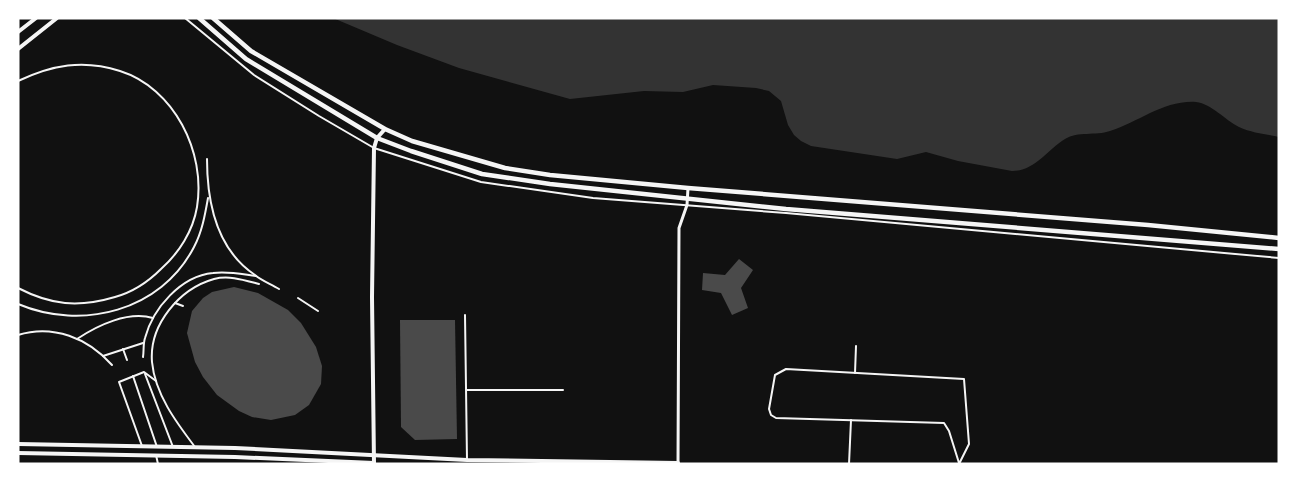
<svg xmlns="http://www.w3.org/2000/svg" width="1297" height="482" font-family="Barlow,sans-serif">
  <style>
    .water { fill: #333 }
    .building { fill: #4a4a4a }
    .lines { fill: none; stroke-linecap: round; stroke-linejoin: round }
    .pedestrian { stroke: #f5f5f5; stroke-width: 2 }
    .minor { stroke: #f5f5f5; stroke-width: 2 }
    .tertiary { stroke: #f5f5f5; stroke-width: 3 }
    .secondary { stroke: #f5f5f5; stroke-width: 4 }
    .primary { stroke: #f5f5f5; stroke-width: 4 }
    .trunk { stroke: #f5f5f5; stroke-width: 4.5 }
  </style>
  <rect width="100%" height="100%" fill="#111"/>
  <path class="water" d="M333,18H1279V137C1265,134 1252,133 1239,127C1225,120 1212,104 1196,102C1164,100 1139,122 1110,131C1095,136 1078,131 1065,139C1047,150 1035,171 1012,171L958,161L926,152L897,159L811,146L801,141L794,135L788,125L781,101L769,91L756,88L713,85L683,92L644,91L570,99L459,68L397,45Z"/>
  <g class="building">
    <polygon points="739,259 753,270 741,288 748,308 732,315 721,293 702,290 703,273 725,275"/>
    <polygon points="234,287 258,293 288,310 301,323 316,347 322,366 321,384 309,405 295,415 271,420 252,417 239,411 217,395 203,377 195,362 187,333 192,311 203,298 212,292"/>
    <polygon points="400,320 455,320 457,439 415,440 401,427"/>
  </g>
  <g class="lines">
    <g class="pedestrian">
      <path d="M18,81C52,65 83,59 120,71C174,88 206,152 197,207C193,231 179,253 161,269C148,282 133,292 115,297C78,308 51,305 18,288"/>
      <path d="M207,159C207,203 216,249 255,275C262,281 271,284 279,289"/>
      <polyline points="298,298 318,311"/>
      <polyline points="175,303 183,306"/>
      <path d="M18,304C82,331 161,311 194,247C202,232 205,215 208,198"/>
      <polyline points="465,315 467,460"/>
      <path d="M18,335C53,324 88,338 112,365"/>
      <path d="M77,339C98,325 128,311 153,318"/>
      <polyline points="123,349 127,360"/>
      <polyline points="103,356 143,343"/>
      <path d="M143,357C144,351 143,344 145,338C153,308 181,276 213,273C228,271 241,274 256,276"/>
      <polyline points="145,374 173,447"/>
      <polyline points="133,376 157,447"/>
      <polyline points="467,390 563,390"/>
      <polyline points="142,446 119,382 144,372 156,381"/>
      <path d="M195,447C176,422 155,394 152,362C149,325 179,289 214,279C229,275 244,280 259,284"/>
      <polyline points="156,455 158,464"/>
    </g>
    <g class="minor">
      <polyline points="185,18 254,75 319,116 374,148 481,182 593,198 786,213 1279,258"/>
      <polyline points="855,373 856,346"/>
      <polyline points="959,463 949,431 944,423 776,418 771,415 769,409 775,375 786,369 964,379 969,444 959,464"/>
      <polyline points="849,464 851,420"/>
    </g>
    <polyline class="tertiary" points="678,464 679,228 687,205 688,188"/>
    <polyline class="secondary" points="374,464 372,297 374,148 377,138 385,129"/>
    <g class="primary">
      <polyline points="18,32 36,18"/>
      <polyline points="18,49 57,18"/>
      <polyline points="18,444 235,448 467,460 678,463"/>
      <polyline points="18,453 235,457 374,463"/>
    </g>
    <g class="trunk">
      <polyline points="199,18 246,59 377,138 411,151 482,174 550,184 786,209 1279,249"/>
      <polyline points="213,18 251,51 385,129 412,141 505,168 550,175 688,188 1148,225 1279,238"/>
    </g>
  </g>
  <rect width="1297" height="482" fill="none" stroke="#ffffff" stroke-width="39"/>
</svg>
